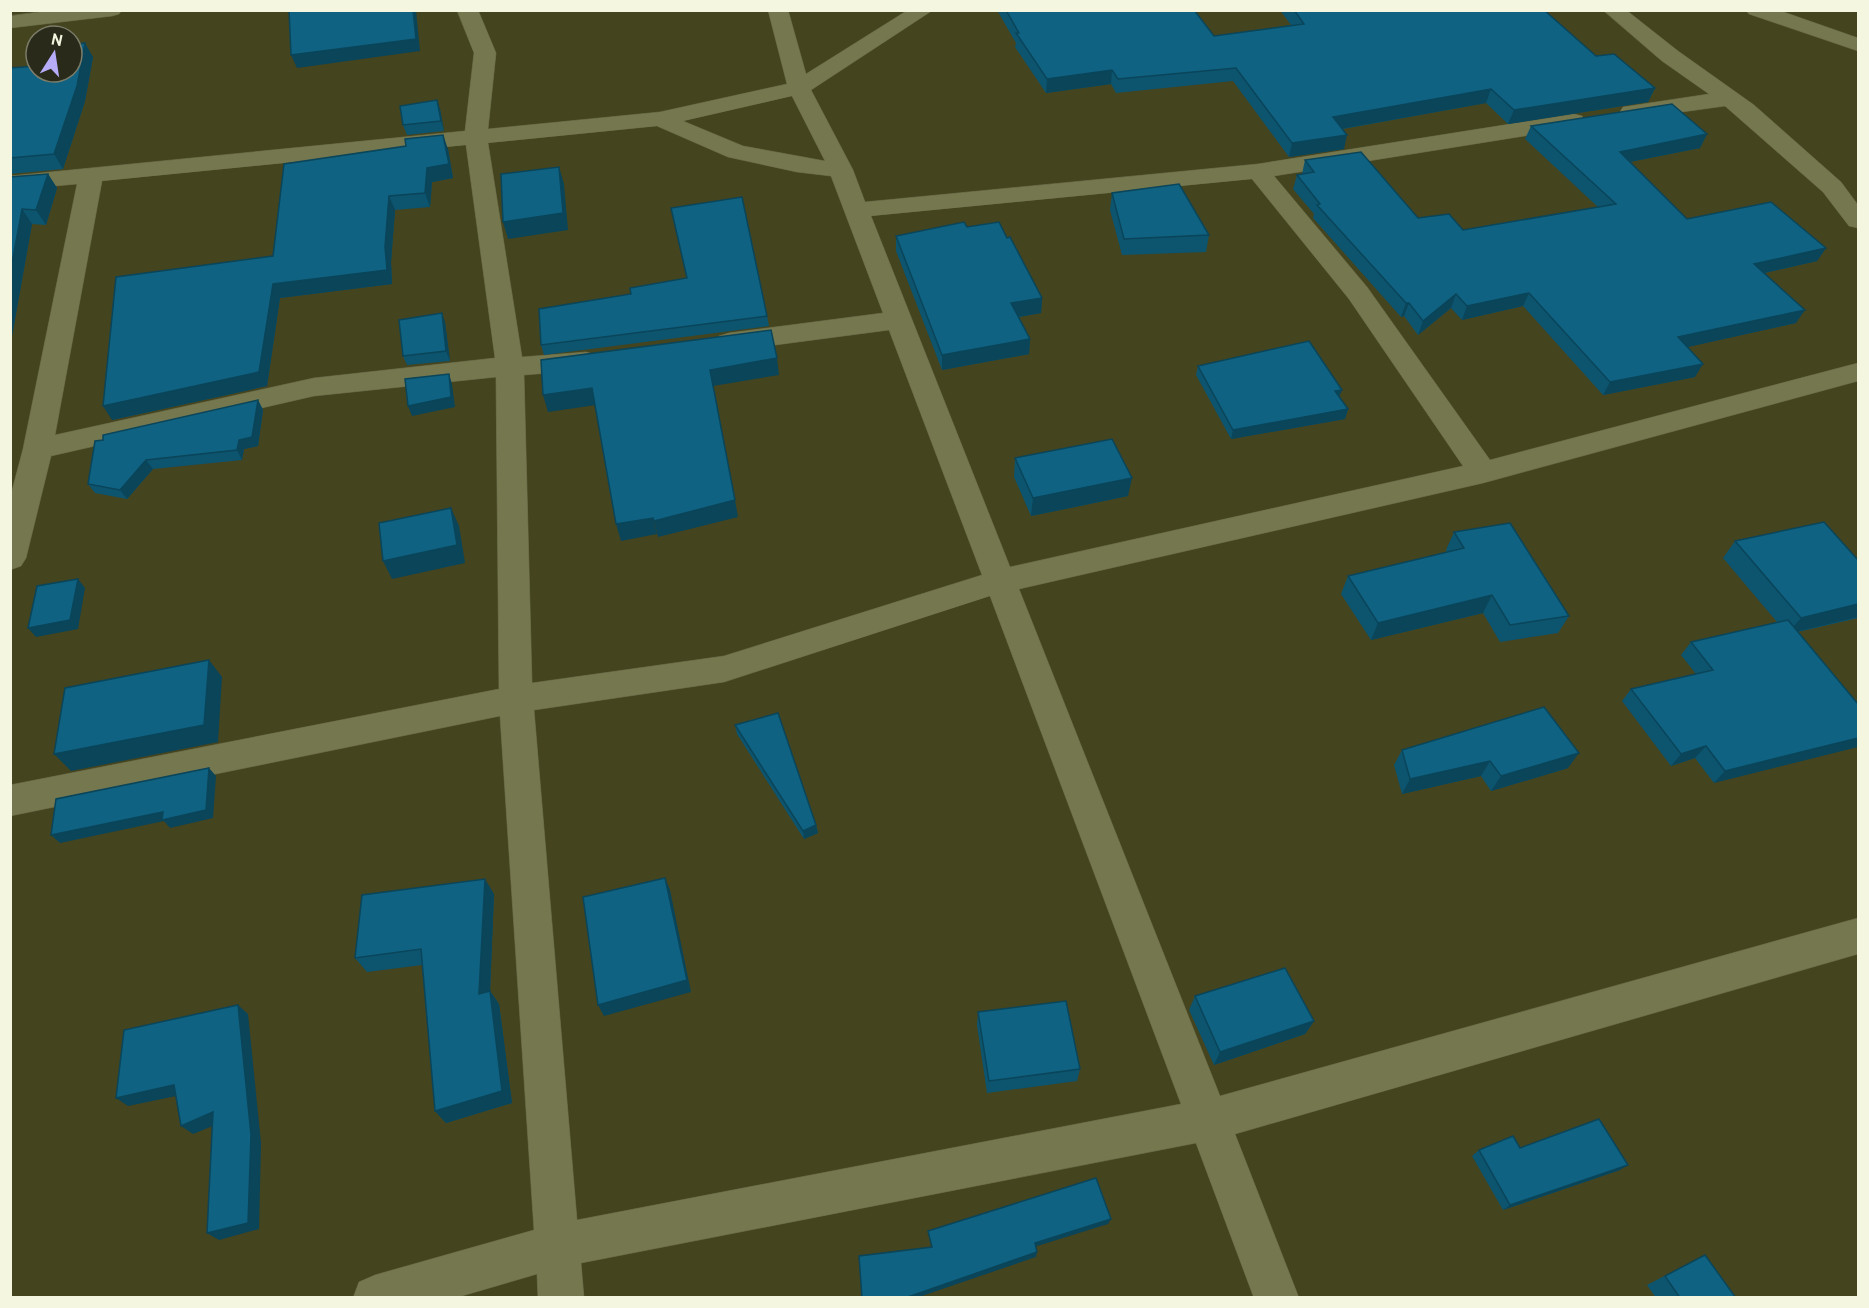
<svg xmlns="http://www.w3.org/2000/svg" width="1869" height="1308" font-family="Overpass,sans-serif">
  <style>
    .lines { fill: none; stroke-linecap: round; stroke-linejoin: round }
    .minor-casing { stroke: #636441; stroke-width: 1 }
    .minor { fill: #75774f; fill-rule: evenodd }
    .wall { fill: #0d546f }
    .shaded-wall { fill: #0a455a }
    .building { fill: #0f6281; stroke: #0a455a; stroke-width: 1.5 }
  </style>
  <rect width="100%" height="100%" fill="#44441f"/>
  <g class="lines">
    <defs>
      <g id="minor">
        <polygon points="55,10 122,10 119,14 112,16 10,28 10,16"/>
        <path d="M457,10H478L496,53L488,129L660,112L787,84L768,10H788L806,74L908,10H933L811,90L853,170L865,202L1258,164L1574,114L1582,116L1585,121L1582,126L1574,128L1274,176L1367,287L1490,460L1858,363V381L1483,483L1019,589L1220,1096L1858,918V954L1235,1134L1299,1298H1254L1196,1143L581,1263L584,1298H538L537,1274L455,1298H353L359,1282L375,1275L534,1230L500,716L10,816V785L499,689L496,377L314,396L51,456L26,558L21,566L10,570V498L23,449L77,184L10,190V176L465,131L474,53ZM792,96L825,161L743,146L683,121ZM657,126L728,157L797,172L831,176L883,313L729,333L719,336L715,342L719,348L729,351L889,330L982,575L724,656L532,683L524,375L586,370L596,367L600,361L596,355L586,352L522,357L488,143ZM466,145L495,358L314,378L55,435L102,181ZM1252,179L1349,299L1463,466L1010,567L871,216ZM990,596L1181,1104L577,1220L534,710L724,682Z"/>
        <polygon points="1603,10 1626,10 1678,51 1754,105 1841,182 1858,205 1858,228 1849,226 1823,192 1725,106 1631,119 1623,117 1620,112 1623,107 1709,94 1662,61"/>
        <polygon points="1746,10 1778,10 1858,38 1858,51 1749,14"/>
      </g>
    </defs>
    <use href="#minor" class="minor-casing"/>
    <use href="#minor" class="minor"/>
  </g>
  <g class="wall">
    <polygon points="997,10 1194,10 1214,36 1291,25 1280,10 1544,10 1596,56 1655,88 1648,102 1508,124 1486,103 1343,129 1344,149 1289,157 1233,81 1116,93 1111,84 1046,93 1015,47 1016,43"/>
    <polygon points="93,57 85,101 63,169 10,174 10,68 36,72"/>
    <polygon points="440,109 444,131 407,135 403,125"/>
    <polygon points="1531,126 1707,134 1700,148 1630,162 1687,219 1826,248 1817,261 1765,273 1796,323 1687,347 1695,377 1603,395 1523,306 1462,320 1451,308 1418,335 1404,316 1401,317 1313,218 1314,214 1293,189 1297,175 1302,174 1305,160 1418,218 1463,230 1598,207 1525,139"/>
    <polygon points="448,149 453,178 432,182 430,207 395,210 391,262 392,284 280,298 267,386 112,420 273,256"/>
    <polygon points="48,174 57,188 46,225 32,224 10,347 10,177"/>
    <polygon points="1112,193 1209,235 1206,252 1122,255 1110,210"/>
    <polygon points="967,227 1007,238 1042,298 1041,313 1019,317 1030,339 1029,354 942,370 896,251 896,236"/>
    <polygon points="767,316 769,326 544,355 541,345"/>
    <polygon points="445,322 450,361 407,365 403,356"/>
    <polygon points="1198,366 1339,397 1348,409 1345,419 1231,439 1196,375"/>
    <polygon points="258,400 263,410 258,446 244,449 242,460 153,469 127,499 95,493 88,484"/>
    <polygon points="1015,458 1128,496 1031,516 1014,477"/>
    <polygon points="1454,532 1569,616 1558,633 1500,642 1483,613 1371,640 1341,594 1348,576 1447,553 1446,550"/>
    <polygon points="1735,541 1858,560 1858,618 1798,632 1858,704 1714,783 1695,758 1671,766 1622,701 1631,689 1696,674 1681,655 1691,642 1777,622 1723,558"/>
    <polygon points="735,725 816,825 818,833 804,839 737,734"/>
    <polygon points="1402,750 1568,768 1491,791 1481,776 1402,794 1394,765"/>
    <polygon points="494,894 490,991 499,1004 512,1103 446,1123 435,1111 422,965 367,972 355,958"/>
    <polygon points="1195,996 1314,1021 1305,1034 1214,1065 1189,1010"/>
    <polygon points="978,1012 1080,1069 1077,1081 987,1093 977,1025"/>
    <polygon points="1520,1148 1620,1170 1503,1210 1472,1156 1479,1150"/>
    <polygon points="1705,1255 1736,1298 1656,1298 1647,1285"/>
  </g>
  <g class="shaded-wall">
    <polygon points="413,10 416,10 420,51 297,68 291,55"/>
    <polygon points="85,43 93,57 85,101 63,169 54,154"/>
    <polygon points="1112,70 1111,84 1046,93 1047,79"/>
    <polygon points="1655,88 1648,102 1508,124 1514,110"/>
    <polygon points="1491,89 1486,103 1329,131 1333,117"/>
    <polygon points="437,100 440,109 444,131 441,121"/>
    <polygon points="1707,134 1700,148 1614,165 1620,152"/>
    <polygon points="443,135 448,149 453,178 432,182 430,207 425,193 427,168"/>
    <polygon points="1347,135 1344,149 1289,157 1292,143"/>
    <polygon points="559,167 564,184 568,230 508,239 503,222"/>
    <polygon points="48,174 57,188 46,225 36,210"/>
    <polygon points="389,196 395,210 391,262 392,284 280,298 267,386 112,420 103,406 273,284 385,247"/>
    <polygon points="22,209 32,224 10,347 10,274"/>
    <polygon points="1826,248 1817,261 1746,277 1754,264"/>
    <polygon points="1529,293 1523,306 1462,320 1467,306"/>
    <polygon points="1456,294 1451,308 1418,335 1423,321"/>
    <polygon points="1042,298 1041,313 1011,318 1011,303"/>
    <polygon points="1406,303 1409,303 1404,316 1401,317"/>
    <polygon points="1805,310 1796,323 1670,351 1678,337"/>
    <polygon points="442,313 445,322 450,361 446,351"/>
    <polygon points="1030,339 1029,354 942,370 942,355"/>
    <polygon points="777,358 779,375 713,386 710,370"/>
    <polygon points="1703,364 1695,377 1603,395 1610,382"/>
    <polygon points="449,374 452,384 455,407 412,416 408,406"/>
    <polygon points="592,388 596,405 548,412 543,395"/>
    <polygon points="1342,390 1338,399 1335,391"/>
    <polygon points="258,400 263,410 258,446 244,449 242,460 237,450 239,440"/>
    <polygon points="1348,409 1345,419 1231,439 1233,430"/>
    <polygon points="146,460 153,469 127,499 120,490"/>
    <polygon points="1132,478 1128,496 1031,516 1033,498"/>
    <polygon points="735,500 738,517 658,537 654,521"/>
    <polygon points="451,508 459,526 465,563 392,579 383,561"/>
    <polygon points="653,518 657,534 621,541 616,524"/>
    <polygon points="78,579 85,588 78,629 36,637 28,628"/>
    <polygon points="1492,595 1483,613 1371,640 1378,623"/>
    <polygon points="1858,604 1858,617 1787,634 1801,618"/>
    <polygon points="209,660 222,677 218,742 71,771 54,754"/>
    <polygon points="1858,738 1858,747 1714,783 1725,771"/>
    <polygon points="1706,746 1695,758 1671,766 1681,754"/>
    <polygon points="1579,753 1568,768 1491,791 1501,776"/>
    <polygon points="1490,761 1481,776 1402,794 1410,779"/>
    <polygon points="209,768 216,776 213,818 170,828 164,821 60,843 51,835"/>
    <polygon points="816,825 818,833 804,839 803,831"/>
    <polygon points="665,878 670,890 691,992 604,1016 598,1005"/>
    <polygon points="485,879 494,894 490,991 499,1004 512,1103 446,1123 435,1111 479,994"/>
    <polygon points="238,1005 248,1014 261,1143 259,1229 219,1240 207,1233"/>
    <polygon points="1314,1021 1305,1034 1214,1065 1220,1052"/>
    <polygon points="174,1085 186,1094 128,1106 116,1098"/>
    <polygon points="213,1112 225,1121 193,1134 181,1126"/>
    <polygon points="1628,1165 1620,1170 1503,1210 1510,1205"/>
    <polygon points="1111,1219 1108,1224 1034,1247 1035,1243"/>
    <polygon points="1037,1252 1036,1257 916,1298 905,1298"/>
  </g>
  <g class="building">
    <polygon points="289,10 413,10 416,39 291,55"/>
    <polygon points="1006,10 1194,10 1214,36 1304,24 1294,10 1544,10 1596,56 1614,54 1655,88 1514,110 1491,89 1333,117 1347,135 1292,143 1236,68 1118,79 1112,70 1047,79 1016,33 1019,33"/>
    <polygon points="85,43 77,86 54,154 10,158 10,68 36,66 36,72 72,72 72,45"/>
    <polygon points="437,100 441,121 403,125 400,106"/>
    <polygon points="1672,104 1707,134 1620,152 1687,219 1771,202 1826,248 1754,264 1805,310 1678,337 1703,364 1610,382 1529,293 1467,306 1456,294 1423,321 1409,303 1406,303 1317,205 1320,204 1297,175 1314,172 1305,160 1361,152 1418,218 1449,214 1463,230 1616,204 1531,126"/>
    <polygon points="443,135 449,164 427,168 425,193 389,196 385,247 387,270 273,284 259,372 103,406 116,277 273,256 284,164 406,146 405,139"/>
    <polygon points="559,167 563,213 503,222 501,174"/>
    <polygon points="48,174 36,210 22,209 10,274 10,177"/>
    <polygon points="1179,184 1209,235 1124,239 1112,193"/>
    <polygon points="742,197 767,316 541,345 539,309 631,294 630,288 687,278 671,208"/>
    <polygon points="964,222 967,227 999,222 1007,238 1010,237 1042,298 1011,303 1030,339 942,355 896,236"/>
    <polygon points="442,313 446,351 403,356 399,320"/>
    <polygon points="771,330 777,358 710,370 735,500 654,521 653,518 616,524 592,388 543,395 541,360"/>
    <polygon points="1309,341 1342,390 1335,391 1348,409 1233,430 1198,366"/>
    <polygon points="449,374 451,397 408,406 405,379"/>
    <polygon points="258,400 252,437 239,440 237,450 146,460 120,490 88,484 95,441 103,440 103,435"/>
    <polygon points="1112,439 1132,478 1033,498 1015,458"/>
    <polygon points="451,508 457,545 383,561 379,523"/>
    <polygon points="1824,522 1858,560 1858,604 1801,618 1735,541"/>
    <polygon points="1510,523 1569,616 1510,625 1492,595 1378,623 1348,576 1464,548 1454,532"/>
    <polygon points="78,579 70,620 28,628 37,586"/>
    <polygon points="1788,620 1858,704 1858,738 1725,771 1706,746 1681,754 1631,689 1713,670 1691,642"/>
    <polygon points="209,660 204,725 54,754 65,688"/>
    <polygon points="1544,707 1579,753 1501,776 1490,761 1410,779 1402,750"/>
    <polygon points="778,713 816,825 803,831 735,725"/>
    <polygon points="209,768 206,810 162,820 163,812 51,835 56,799"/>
    <polygon points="665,878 687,980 598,1005 583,897"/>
    <polygon points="485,879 479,994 490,991 502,1091 435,1111 421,949 355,958 362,895"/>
    <polygon points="1285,968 1314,1021 1220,1052 1195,996"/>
    <polygon points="1066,1001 1080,1069 989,1081 978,1012"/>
    <polygon points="238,1005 251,1135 248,1223 207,1233 213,1112 181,1126 174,1085 116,1098 124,1030"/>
    <polygon points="1599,1119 1628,1165 1510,1205 1479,1150 1513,1136 1520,1148"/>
    <polygon points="1096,1178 1111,1219 1035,1243 1037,1252 905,1298 862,1298 859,1256 932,1247 928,1231"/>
    <polygon points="1705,1255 1736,1298 1680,1298 1665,1276"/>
  </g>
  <rect width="1869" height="1308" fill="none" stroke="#f5f6e0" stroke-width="24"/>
  <g transform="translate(54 54) rotate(12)"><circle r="28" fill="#292a19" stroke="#7b7c69" stroke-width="1.5"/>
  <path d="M0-4.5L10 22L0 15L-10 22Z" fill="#b6acf8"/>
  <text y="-9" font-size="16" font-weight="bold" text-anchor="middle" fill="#f5f6e0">N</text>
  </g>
</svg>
